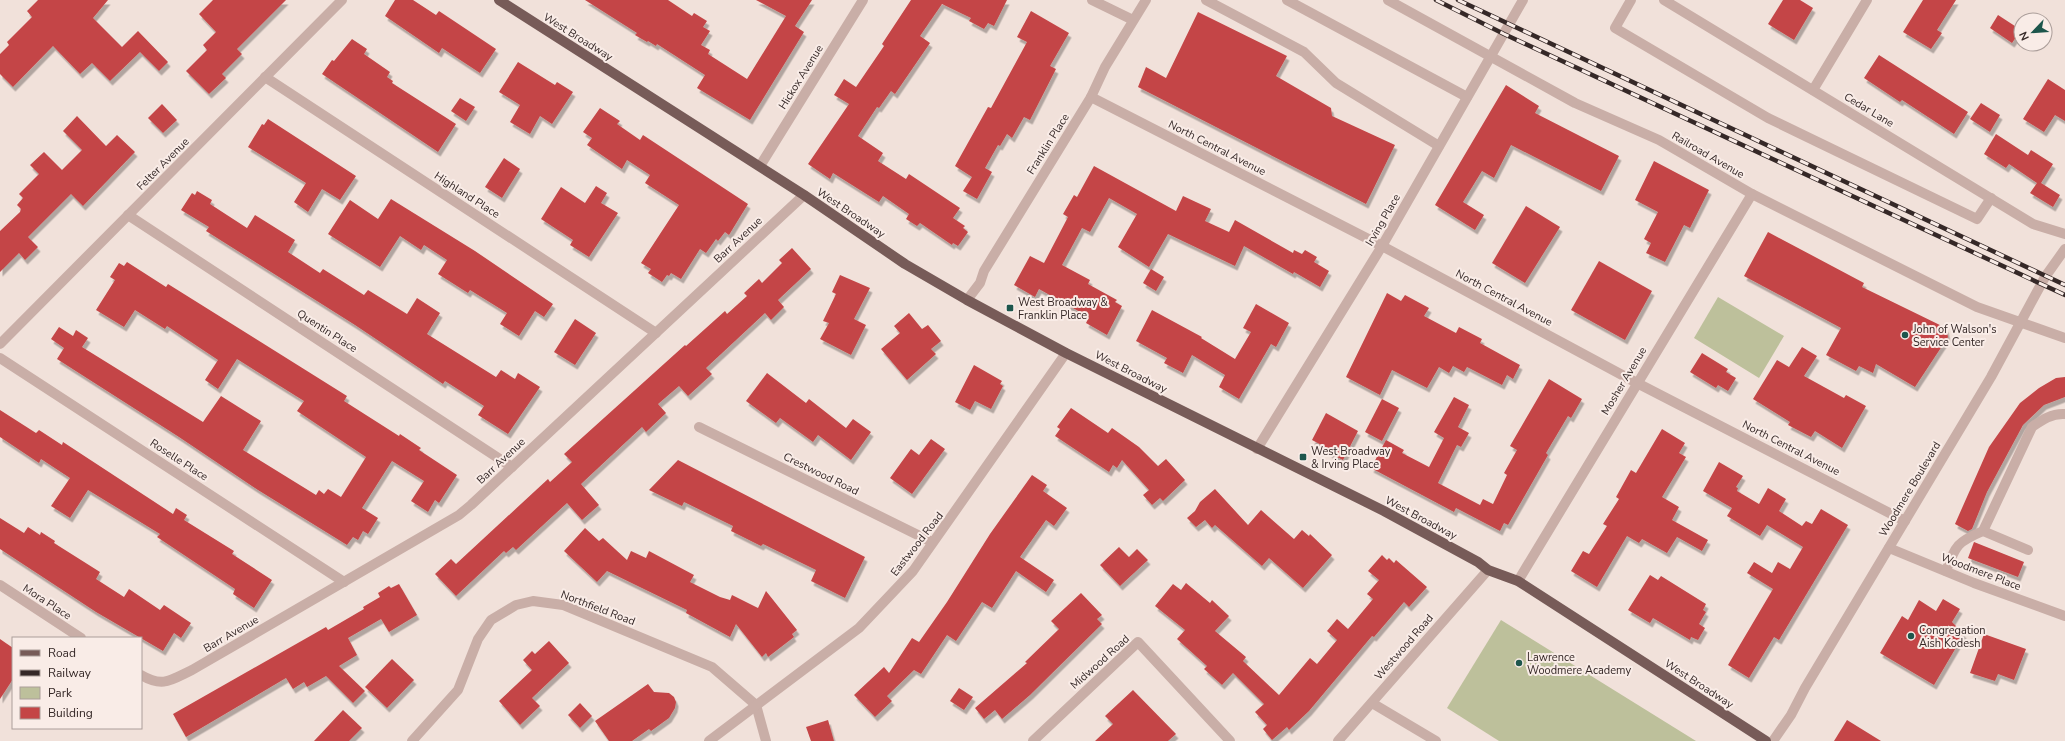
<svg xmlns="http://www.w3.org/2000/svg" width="2065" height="741" font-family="'Nunito Sans',sans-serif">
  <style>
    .green { fill: #bdc09b }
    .building { fill: #c44546; filter: url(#shadow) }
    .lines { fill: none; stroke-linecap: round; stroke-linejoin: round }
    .minor { stroke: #c9aea7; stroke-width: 10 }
    .major { stroke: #775b58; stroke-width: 10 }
    .rail-casing { stroke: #352827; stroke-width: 4.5 }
    .rail { stroke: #f9ece7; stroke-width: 3; stroke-dasharray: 9; stroke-linecap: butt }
    .poi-dot { fill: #1d564c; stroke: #f9ece7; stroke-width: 1.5 }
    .labels { text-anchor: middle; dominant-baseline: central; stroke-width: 4; stroke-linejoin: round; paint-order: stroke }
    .street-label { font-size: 11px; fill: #352827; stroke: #f9ece7 }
    .poi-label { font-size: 11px; fill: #352827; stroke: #f9ece7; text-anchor: start }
  </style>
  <defs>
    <filter id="shadow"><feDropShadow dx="2.5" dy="4.5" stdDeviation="0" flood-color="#0004"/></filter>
  </defs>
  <rect width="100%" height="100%" fill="#f1e1da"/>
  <g class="green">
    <polygon points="1718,297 1784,336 1759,378 1694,338"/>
    <polygon points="1501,620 1696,741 1499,741 1447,708"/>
  </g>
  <g class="building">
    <polygon points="38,0 108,0 93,18 122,47 138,31 168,62 159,71 140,52 110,81 92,63 80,74 53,46 13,87 0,74 0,54 9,45 7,42 32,17 27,11"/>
    <polygon points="213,0 286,0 237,49 242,54 222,74 226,78 209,94 186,71 207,50 203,45 216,32 199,14"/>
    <polygon points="395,0 413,0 436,15 439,11 496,49 480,73 442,48 439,53 385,16"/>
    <polygon points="585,0 668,0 692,16 694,13 707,21 703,27 710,31 701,45 710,50 708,54 747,79 786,16 756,0 812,0 795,26 804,32 750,120 697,88 705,75 657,44 656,46 648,41 647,42 635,35 637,33"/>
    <polygon points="911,0 1007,0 994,26 988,23 984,29 969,21 971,18 942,4 920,36 930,43 895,94 891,91 879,108 877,107 858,136 883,153 878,161 906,179 909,174 960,208 953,218 965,226 963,228 968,232 958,246 953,243 952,245 920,223 917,226 906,219 909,214 883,196 879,202 833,173 830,179 808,164 849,104 834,95 844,79 856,87 884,46 882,44"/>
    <polygon points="1783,0 1800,0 1813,8 1794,40 1768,24"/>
    <polygon points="1923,0 1956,0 1937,30 1942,33 1931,49 1903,32"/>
    <polygon points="1031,11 1069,33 1050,66 1056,69 1030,120 1024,117 1012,138 1007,134 1000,146 998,145 985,168 992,172 977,199 963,191 972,177 955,166 988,107 991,108 1027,42 1017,37"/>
    <polygon points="1198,12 1287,56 1276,76 1331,108 1332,116 1395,145 1366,204 1138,87 1146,67 1166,78"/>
    <polygon points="1998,15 2021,30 2012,43 1990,28"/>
    <polygon points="352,39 367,49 364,54 390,72 387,77 393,81 392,83 456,124 438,152 322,74 332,60 334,61"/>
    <polygon points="1879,55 1968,112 1954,134 1902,100 1900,102 1864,78"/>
    <polygon points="518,62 555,85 557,82 573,92 552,124 540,116 530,134 510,122 520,105 499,92"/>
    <polygon points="2048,79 2065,90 2065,121 2055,115 2044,132 2023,119"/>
    <polygon points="1506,85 1539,106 1535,113 1619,156 1601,191 1511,145 1494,178 1482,171 1463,202 1484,215 1475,230 1435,205"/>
    <polygon points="460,98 475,107 466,121 451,111"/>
    <polygon points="1981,103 2000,115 1990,132 1970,119"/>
    <polygon points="162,104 177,120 163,133 148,118"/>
    <polygon points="600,108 620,121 617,124 640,140 643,135 748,204 729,235 725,232 718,241 716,239 706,253 700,249 681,279 671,273 669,276 667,275 662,282 648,273 651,269 641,263 679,205 645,183 650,175 627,160 622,169 587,145 592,138 583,132"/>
    <polygon points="77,116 106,146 117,135 135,152 83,206 71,194 28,237 38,247 25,260 19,253 0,272 0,231 20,212 21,209 17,205 23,198 19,194 39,174 30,165 44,152 62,170 82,150 63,131"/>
    <polygon points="268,119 356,176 340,200 322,189 308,212 294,202 306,183 248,147 262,124 264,125"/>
    <polygon points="1996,134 2028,155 2031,150 2053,164 2041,183 2060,195 2053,207 2030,193 2037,183 2009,164 2006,168 1984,154"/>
    <polygon points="504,158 520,169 502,198 485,187"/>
    <polygon points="1654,161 1709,190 1690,228 1684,225 1665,262 1646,253 1651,243 1644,239 1658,212 1635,200"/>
    <polygon points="1094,166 1176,211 1183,196 1211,209 1205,221 1229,232 1235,220 1293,253 1294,250 1302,254 1305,250 1317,257 1314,262 1329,271 1320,287 1294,272 1293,274 1244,246 1235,266 1168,234 1149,267 1118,247 1137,214 1109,198 1090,232 1082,228 1062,265 1090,280 1088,284 1117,300 1115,302 1122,306 1107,335 1086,323 1089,317 1039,289 1035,297 1014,285 1030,256 1044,263 1068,217 1063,214 1074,195 1077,197"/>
    <polygon points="596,186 607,193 601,203 618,213 589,257 570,245 573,240 541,219 561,187 585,203"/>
    <polygon points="197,191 212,200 210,204 247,228 255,215 295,240 288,252 320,273 323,269 364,295 368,290 407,314 417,298 440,313 427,334 496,377 501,370 515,379 518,373 540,387 508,434 478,415 484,406 445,381 443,384 355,325 206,231 209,227 181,210 192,193 195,195"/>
    <polygon points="391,199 475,251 553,304 544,317 535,311 519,336 500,324 507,313 470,290 468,293 438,274 447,260 424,245 421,250 400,236 380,267 328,234 350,200 378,219"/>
    <polygon points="1526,206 1560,227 1525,283 1492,263"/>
    <polygon points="1768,232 1864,283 1862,287 1946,328 1948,337 1915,387 1876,364 1873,373 1859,366 1856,371 1826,355 1841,328 1744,276"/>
    <polygon points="792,248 811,269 778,300 784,307 771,320 765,313 706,368 712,374 688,396 679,386 658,404 666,413 646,432 642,427 581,484 599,505 582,520 567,503 516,550 513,547 506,553 504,551 456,596 435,574 451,559 456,564 548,479 550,482 572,462 564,454 685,345 686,346 725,311 727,314 747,296 744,293 759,279 762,283 782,263 779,260"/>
    <polygon points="1599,261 1652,291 1625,340 1571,310"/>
    <polygon points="127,262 166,287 168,284 347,396 344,401 399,436 400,434 421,448 419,450 457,475 439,503 435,500 428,512 411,501 424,481 392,461 362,508 378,518 368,534 363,531 358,540 353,537 347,545 258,490 179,437 57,359 64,348 51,339 59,327 73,336 76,330 88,338 82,347 203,422 221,396 261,421 243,450 316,495 319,490 324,494 328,489 341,497 366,457 297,411 304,401 237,359 218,389 205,380 218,360 167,326 165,329 135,310 124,327 96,310 115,280 110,277 119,263 124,266"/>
    <polygon points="1151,269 1164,277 1156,291 1143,283"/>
    <polygon points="840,275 870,288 854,319 866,325 851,355 820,339 829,323 823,321 836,294 832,292"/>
    <polygon points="1387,293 1401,301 1405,295 1429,308 1424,316 1456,333 1459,327 1482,339 1480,343 1520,365 1513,379 1507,375 1502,385 1467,367 1464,372 1453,366 1449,373 1439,367 1427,388 1392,370 1380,395 1346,377"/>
    <polygon points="1256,304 1289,323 1276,347 1271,344 1239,399 1219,387 1225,375 1192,355 1183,373 1164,363 1167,358 1136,341 1152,310 1202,337 1201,338 1235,359 1251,332 1243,328"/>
    <polygon points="909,313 922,329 928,325 941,341 931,349 936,354 907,380 881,349 900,333 894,326"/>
    <polygon points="575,319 596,333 575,365 554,352"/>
    <polygon points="1802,347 1817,356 1804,376 1844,398 1846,395 1866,406 1842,448 1815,431 1811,437 1788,425 1790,422 1753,399 1777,360 1789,367"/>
    <polygon points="1702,353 1728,369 1726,372 1736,378 1728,391 1718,385 1716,388 1690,372"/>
    <polygon points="974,365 1002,381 1000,384 1003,386 991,409 975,401 970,410 955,402"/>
    <polygon points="767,373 806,403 809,399 846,428 853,419 871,432 851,460 818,435 813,442 780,418 776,423 746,401"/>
    <polygon points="2065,377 2065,397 2044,405 2023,425 1987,492 1972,529 1968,531 1955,524 1989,447 2020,403 2039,388 2056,378"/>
    <polygon points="1549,379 1582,399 1571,418 1568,416 1546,453 1548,455 1508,525 1504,523 1500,531 1456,508 1454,512 1371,468 1386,440 1404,450 1402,453 1429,467 1444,438 1434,432 1454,397 1469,405 1458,427 1469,433 1461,447 1457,445 1438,483 1480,505 1483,499 1493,504 1507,475 1504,473 1517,450 1510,446"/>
    <polygon points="1382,399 1399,408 1382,441 1365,432"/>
    <polygon points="1071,408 1108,433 1112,428 1139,447 1158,466 1166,459 1185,480 1163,501 1160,498 1152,505 1143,495 1149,490 1122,460 1117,468 1113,465 1109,472 1055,436 1060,429 1057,427"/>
    <polygon points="0,410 36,433 39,430 62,445 63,442 173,514 176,508 187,515 184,520 234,551 232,554 272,580 254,608 233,594 235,589 157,537 160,534 88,490 70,518 51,506 70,478 41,459 39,463 0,437"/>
    <polygon points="1326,413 1358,431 1343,460 1329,453 1331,450 1312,440"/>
    <polygon points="1662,429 1685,443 1679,453 1686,457 1662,497 1679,507 1672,520 1708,540 1702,551 1677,537 1667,553 1642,539 1639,543 1627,536 1597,587 1571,571 1583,551 1589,554 1607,526 1603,524 1619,499 1616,497 1631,470 1636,473"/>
    <polygon points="931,439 945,449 912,494 890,478 911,449 919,455"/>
    <polygon points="678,460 865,557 845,598 811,581 816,570 763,544 761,546 731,531 733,526 684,502 682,506 649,490"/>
    <polygon points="1719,462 1743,476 1736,487 1738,488 1737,491 1759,504 1768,488 1786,499 1779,511 1802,526 1806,521 1812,524 1821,509 1848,525 1779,640 1774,637 1749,678 1728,665 1773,589 1747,573 1754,562 1772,573 1778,562 1790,569 1803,547 1767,525 1760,536 1727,516 1732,508 1703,491"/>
    <polygon points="1032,475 1047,485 1043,491 1067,508 1054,526 1046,520 1020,557 1054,580 1046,592 1016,571 992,608 982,602 956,641 947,635 921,674 914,670 887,696 892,701 875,717 854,695 884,667 889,673 912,638 919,642 947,602 990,534"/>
    <polygon points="1215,489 1248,525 1261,510 1294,539 1302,530 1309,536 1310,534 1332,555 1303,588 1269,558 1262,566 1215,525 1212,528 1205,520 1196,527 1187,518 1195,511 1200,502"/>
    <polygon points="0,518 24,533 28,527 40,535 41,532 55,541 54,543 100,572 96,579 124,597 129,589 160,610 164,605 191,623 181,638 174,633 163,651 96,612 0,549"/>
    <polygon points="585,528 599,541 603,538 627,560 631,551 646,558 649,551 694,575 690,582 720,597 730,600 732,595 758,608 766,591 797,630 792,634 794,637 768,657 766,653 762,657 736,624 730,637 686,613 687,610 607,571 597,582 564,551"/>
    <polygon points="1974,542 2024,562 2018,577 1968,558"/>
    <polygon points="1119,547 1129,557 1137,549 1148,560 1120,586 1100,565"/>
    <polygon points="1382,555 1387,560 1389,558 1394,563 1396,560 1427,587 1409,607 1404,602 1374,637 1372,636 1309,711 1289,730 1287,727 1272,740 1263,729 1267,725 1255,712 1264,704 1233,673 1222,685 1204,669 1207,666 1177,639 1185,630 1155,606 1173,584 1181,590 1186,583 1210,603 1212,600 1229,616 1215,631 1246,657 1243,661 1279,695 1310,658 1317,664 1337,640 1327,631 1337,619 1348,629 1373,599 1367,594 1379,580 1368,571"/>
    <polygon points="1650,575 1658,580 1661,576 1706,604 1703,610 1706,612 1699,624 1705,628 1698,640 1691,637 1690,640 1653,618 1650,623 1628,610"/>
    <polygon points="399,584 417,615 389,632 381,619 348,638 357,655 339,666 365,691 353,703 326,676 307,687 304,682 293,689 286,678 186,737 173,714 326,627 328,630 364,609 363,607 380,597 378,593 389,586 391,588"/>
    <polygon points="1081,593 1102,615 1097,619 1102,624 1030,695 1002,719 995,710 984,719 975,708 1027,663 1025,662 1059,629 1051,621"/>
    <polygon points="1943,599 1960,609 1952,622 1964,634 1934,685 1880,653 1902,616 1908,620 1919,600 1936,611"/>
    <polygon points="1984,634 2026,649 2014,680 1998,674 1995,681 1970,673"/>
    <polygon points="0,639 13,648 13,679 0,699"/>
    <polygon points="549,641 569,663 532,698 540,706 520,725 499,701 532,670 523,660 532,651 535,654"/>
    <polygon points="392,659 414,680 387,708 365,687"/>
    <polygon points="648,684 654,692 669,693 674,697 676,702 675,708 669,718 651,731 649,729 632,741 609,741 595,721"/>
    <polygon points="959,688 973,697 964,710 950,701"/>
    <polygon points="1133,690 1176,734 1168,741 1095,741 1113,724 1105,716"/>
    <polygon points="580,703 592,716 580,728 568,715"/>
    <polygon points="343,710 362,728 349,741 314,741"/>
    <polygon points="828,720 834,741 811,741 806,727"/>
    <polygon points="1847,720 1881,741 1834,741"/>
  </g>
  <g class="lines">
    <g class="minor">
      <polyline points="1092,0 1133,20"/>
      <polyline points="1206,0 1304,52 1336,83 1439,146"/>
      <polyline points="1287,0 1467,97"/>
      <polyline points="1388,0 1575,103 1659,140 1752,194 1977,307 2065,338"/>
      <polyline points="1631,0 1615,28 1768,118 1977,219 1991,198"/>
      <polyline points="1664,0 2033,224 2065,234"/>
      <polyline points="265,77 656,333"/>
      <polyline points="1813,90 1867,0"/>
      <polyline points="1091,97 1382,246 1637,383 1905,521"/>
      <polyline points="760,166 863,0"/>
      <polyline points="128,215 512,467"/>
      <polyline points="967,300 980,283 984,271 1091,97 1105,67 1146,0"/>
      <polyline points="0,344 342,0"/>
      <polyline points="0,358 344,582"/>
      <polyline points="699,427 932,542"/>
      <polyline points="1257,449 1382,246 1523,0"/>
      <polyline points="1983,531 2028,550"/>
      <polyline points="1889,548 1974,583 2065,616"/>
      <path d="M1946,571C1956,545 1957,542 1983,531L2032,427C2042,420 2052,413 2065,414"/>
      <polyline points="1518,581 1752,194"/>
      <polyline points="0,585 81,638"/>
      <path d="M141,675C163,688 171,680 192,670L459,515L471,505L804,195"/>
      <polyline points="1372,703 1436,741"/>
      <polyline points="412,741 458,690 478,639 491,620 516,605 533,601 563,605 712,667 756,705 766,741"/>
      <polyline points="709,741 859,628 913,571 1066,353"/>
      <polyline points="1033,741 1138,642 1230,741"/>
      <polyline points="1338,741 1488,570"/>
      <polyline points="1773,741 1791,715 1805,688 1991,377 2045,277 2065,249"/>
    </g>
    <polyline class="major" points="499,0 804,195 905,264 967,300 1066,353 1384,511 1478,562 1488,570 1518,581 1766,741"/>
    <defs>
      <g id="rail">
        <polyline points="1436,0 1504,34 2065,295"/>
        <polyline points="1458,0 2065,285"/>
      </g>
    </defs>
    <use href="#rail" class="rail-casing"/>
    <use href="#rail" class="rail"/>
  </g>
  <g class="poi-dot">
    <rect x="1006" y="304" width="8" height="8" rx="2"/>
    <circle cx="1905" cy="335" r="4"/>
    <rect x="1299" y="453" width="8" height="8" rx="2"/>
    <circle cx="1911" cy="636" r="4"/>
    <circle cx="1519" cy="663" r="4"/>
  </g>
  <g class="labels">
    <g class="street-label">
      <text transform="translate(578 37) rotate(32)">West Broadway</text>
      <text transform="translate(801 77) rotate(-58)">Hickox Avenue</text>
      <text transform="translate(1869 110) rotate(31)">Cedar Lane</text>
      <text transform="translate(1048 144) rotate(-58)">Franklin Place</text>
      <text transform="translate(1217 148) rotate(27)">North Central Avenue</text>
      <text transform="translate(1708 155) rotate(30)">Railroad Avenue</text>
      <text transform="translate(163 164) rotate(-45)">Felter Avenue</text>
      <text transform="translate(467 195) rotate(33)">Highland Place</text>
      <text transform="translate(851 213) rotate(34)">West Broadway</text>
      <text transform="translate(1383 220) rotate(-60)">Irving Place</text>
      <text transform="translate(738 240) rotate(-43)">Barr Avenue</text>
      <text transform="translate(1504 298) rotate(28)">North Central Avenue</text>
      <text transform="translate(327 331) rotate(33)">Quentin Place</text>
      <text transform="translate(1131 372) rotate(27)">West Broadway</text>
      <text transform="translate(1624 381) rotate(-59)">Mosher Avenue</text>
      <text transform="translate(1791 448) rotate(27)">North Central Avenue</text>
      <text transform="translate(179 460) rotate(33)">Roselle Place</text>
      <text transform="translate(501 461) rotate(-43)">Barr Avenue</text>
      <text transform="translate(821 474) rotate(26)">Crestwood Road</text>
      <text transform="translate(1910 489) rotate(-59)">Woodmere Boulevard</text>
      <text transform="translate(1421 518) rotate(28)">West Broadway</text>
      <text transform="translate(917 544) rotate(-52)">Eastwood Road</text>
      <text transform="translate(1981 572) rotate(21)">Woodmere Place</text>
      <text transform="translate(47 602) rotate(33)">Mora Place</text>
      <text transform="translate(598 608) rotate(21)">Northfield Road</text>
      <text transform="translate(231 634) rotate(-30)">Barr Avenue</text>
      <text transform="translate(1404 647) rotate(-49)">Westwood Road</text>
      <text transform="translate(1100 662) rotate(-42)">Midwood Road</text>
      <text transform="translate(1699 684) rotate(33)">West Broadway</text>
    </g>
    <g class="poi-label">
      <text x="1018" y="302">West Broadway &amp;<tspan x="1018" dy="13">Franklin Place</tspan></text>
      <text x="1913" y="329">John of Walson's<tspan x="1913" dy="13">Service Center</tspan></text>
      <text x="1311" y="451">West Broadway<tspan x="1311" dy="13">&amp; Irving Place</tspan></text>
      <text x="1919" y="630">Congregation<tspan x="1919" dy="13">Aish Kodesh</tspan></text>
      <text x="1527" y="657">Lawrence<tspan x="1527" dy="13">Woodmere Academy</tspan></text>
    </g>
  </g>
  <rect x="12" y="637" width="130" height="92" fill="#f9ece7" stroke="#ab9e9a"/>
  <rect x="20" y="650" width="20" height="6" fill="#775b58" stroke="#ab9e9a"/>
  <text x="48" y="657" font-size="12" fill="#352827">Road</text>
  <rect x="20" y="670" width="20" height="6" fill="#352827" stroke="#ab9e9a"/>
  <text x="48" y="677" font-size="12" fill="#352827">Railway</text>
  <rect x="20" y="687" width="20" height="12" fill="#bdc09b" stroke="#ab9e9a"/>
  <text x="48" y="697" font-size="12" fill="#352827">Park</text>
  <rect x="20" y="707" width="20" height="12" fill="#c44546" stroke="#ab9e9a"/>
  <text x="48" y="717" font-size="12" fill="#352827">Building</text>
  <g transform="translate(2033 32) rotate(245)"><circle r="19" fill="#f9ece7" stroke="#ab9e9a"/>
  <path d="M0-3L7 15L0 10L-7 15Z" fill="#1d564c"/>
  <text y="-6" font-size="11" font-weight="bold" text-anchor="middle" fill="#352827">N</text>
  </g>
</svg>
